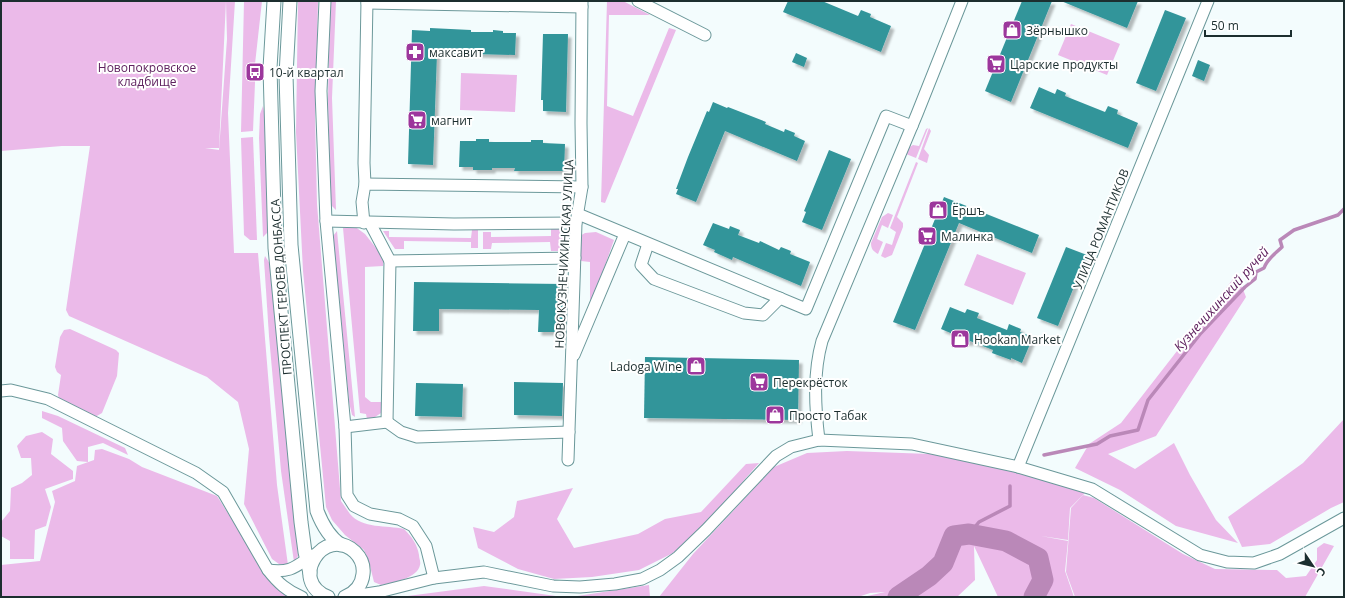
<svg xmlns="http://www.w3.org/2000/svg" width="1345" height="598" font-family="'Open Sans',sans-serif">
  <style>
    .green { fill: #ebbae9 }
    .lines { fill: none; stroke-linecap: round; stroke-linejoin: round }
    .stream { stroke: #ba88b8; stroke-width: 3.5 }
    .river { stroke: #ba88b8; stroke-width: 21 }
    .building { fill: #32959a; filter: url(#shadow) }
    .minor-casing { stroke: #6b989a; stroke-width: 13 }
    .tertiary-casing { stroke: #6b989a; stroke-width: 15 }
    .minor { stroke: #fff; stroke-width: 11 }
    .tertiary { stroke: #fff; stroke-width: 13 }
    .labels { text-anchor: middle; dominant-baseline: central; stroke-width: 4; stroke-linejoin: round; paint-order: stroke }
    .poi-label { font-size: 12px; fill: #1c2e2f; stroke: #fff; text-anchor: start }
    .park-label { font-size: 12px; fill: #5f225f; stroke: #fff }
    .street-label { font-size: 12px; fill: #1c2e2f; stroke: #fff }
    .water-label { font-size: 13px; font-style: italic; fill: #5e215e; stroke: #fff }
  </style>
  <defs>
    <filter id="shadow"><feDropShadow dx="3.5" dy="3.5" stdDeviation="1" flood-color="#0004"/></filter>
  </defs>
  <rect width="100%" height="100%" fill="#f3fcfd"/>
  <g class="green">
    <polygon points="1,1 226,1 219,148 205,148 219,150 227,39 226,1 235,1 228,113 234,253 258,253 277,485 288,565 279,564 272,559 244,504 249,449 238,402 207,377 69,316 66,310 90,146 62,146 1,151"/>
    <polygon points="244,1 262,1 255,64 250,66 251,75 255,75 255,83 253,131 241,132"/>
    <path d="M298,1H318L315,116L317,204L341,501C344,505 347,510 350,514C362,529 387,525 404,529C412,537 417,544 419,555C419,558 421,562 420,565C418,578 392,583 381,585L374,582L369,562L364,550L345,535L332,520L326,507L303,271L296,132Z"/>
    <polygon points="330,1 336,1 332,98 336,210 331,205 330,197 328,99"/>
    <polygon points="607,1 623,1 650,15 609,15 607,106 633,116 669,28 676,30 605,203 601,202"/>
    <polygon points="1071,24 1120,44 1107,75 1058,55"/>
    <polygon points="461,73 517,75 515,112 460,110"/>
    <polygon points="263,106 265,117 269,231 263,237 259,138 260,114"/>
    <polygon points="928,128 916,158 906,154 908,148 913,145 919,146 926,129"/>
    <polygon points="929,128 931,131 924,149 929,155 927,163 918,159"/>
    <polygon points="253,137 257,240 250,240 244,235 241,138"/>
    <polygon points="916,162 918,163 897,217 903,223 903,227 892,255 885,258 881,256 886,243 892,245 896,232 890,228"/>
    <path d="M888,213L893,215L888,228L882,225L877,239L883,242L878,254C873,251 871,249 871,243L882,217Z"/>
    <polygon points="354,226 365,234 383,257 383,266 365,267 365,397 371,402 382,402 381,413 375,417 367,419 366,414 360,413 343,228"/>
    <path d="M551,227H560C566,237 566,243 558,251H551L550,242L492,243L491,249H483V232H491V237L551,236Z"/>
    <polygon points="472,230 478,230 478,248 471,248 471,242 404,241 404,249 395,249 383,231 389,231 389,237 471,238"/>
    <polygon points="337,231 355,417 352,415 349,402 333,236"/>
    <polygon points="596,232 614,240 590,308 590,262 581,261 580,236 585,233"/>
    <polygon points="977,254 1026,273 1013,305 964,285"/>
    <polygon points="265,256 270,264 298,556 294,562 281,471 269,336 264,260"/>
    <polygon points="1237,274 1246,297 1156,436 1108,454 1135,469 1174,443 1190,475 1216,520 1238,543 1176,526 1120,490 1075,468 1089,444 1121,423"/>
    <polygon points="70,329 116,350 119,353 117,376 102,413 95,417 60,402 58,395 61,375 57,372 55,367 60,337 64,330"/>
    <polygon points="42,411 58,416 125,448 128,455 103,443 88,447 88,462 77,461 63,441 62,428 42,418"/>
    <polygon points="1344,419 1344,502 1331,508 1270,544 1242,547 1228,517 1303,463"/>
    <polygon points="42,432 53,439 51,454 73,471 73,479 45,489 51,507 46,526 35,530 34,559 10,559 10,541 1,536 1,522 10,511 11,488 22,483 32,475 31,458 21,458 17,446 26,436"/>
    <polygon points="102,449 129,459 142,467 217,496 274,586 295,597 1,597 1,565 40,561 55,502 52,491 75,481 77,466 94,460 95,450"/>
    <polygon points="847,451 930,454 984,464 1086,492 1070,508 1068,540 1041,536 1068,541 1065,571 1074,597 998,597 974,546 975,580 957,597 863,597 885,592 870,593 858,597 659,597 693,554 774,467 807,453"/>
    <polygon points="759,463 705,525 673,553 639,570 592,577 554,579 518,569 478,548 473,527 494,532 514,517 517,501 573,488 557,519 574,548 638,534 665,519 701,512 746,464"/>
    <polygon points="1083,495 1094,498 1183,554 1215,569 1277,570 1286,578 1306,576 1317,560 1317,548 1324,543 1334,546 1305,597 1075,597 1066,572 1071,508"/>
    <polygon points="649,585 650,597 571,597"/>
    <polygon points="484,586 563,597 400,597"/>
  </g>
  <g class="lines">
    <g class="stream">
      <path d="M1044,455L1097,444L1110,436L1138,430L1148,400L1201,333L1245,287L1255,279L1256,272L1264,268C1267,259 1275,254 1282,247L1280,240L1294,230L1338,215L1344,209"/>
      <polyline points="969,534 979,522 1010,506 1010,486"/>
    </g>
    <polyline class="river" points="898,597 929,576 943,563 954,536 969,534 1006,541 1038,558 1043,580 1034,597"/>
  </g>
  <g class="building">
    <polygon points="788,1 822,1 858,16 861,10 871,14 870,17 891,26 881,52 783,12"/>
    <polygon points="1022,1 1052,1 1011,102 985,91"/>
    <polygon points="1061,1 1138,1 1127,28"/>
    <polygon points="1165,10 1186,18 1156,91 1136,83"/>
    <polygon points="430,28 471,30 471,32 493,32 493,30 503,31 503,33 516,33 515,55 437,53 433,165 408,164 412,30 430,31"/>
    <polygon points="543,34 568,34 566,112 543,111 543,100 541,100"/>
    <polygon points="796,53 807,58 804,67 792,62"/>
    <polygon points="1198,60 1210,65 1204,81 1192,76"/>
    <polygon points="1039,87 1055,94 1057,89 1066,93 1065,96 1105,112 1108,106 1118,110 1117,114 1138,123 1128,148 1030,108"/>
    <polygon points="713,102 727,108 728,107 766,122 765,124 784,132 785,129 795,133 794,136 805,141 797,161 725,131 696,202 676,194 678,189 676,189 688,157 707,111 709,112"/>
    <polygon points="476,139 489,139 489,142 531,142 531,140 543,140 543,143 565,144 564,171 514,171 515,168 492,168 492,170 473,170 473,167 459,167 460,141 476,141"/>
    <polygon points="829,150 851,159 822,230 802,222 806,212 804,211"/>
    <polygon points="944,197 1039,235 1032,253 959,223 915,330 893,322"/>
    <polygon points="713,223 729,229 730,226 740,230 738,235 759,243 760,241 779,250 781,247 791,251 790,254 810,262 801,286 733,257 732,260 714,252 715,250 703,245"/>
    <polygon points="1066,247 1087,255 1058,326 1037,318"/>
    <polygon points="414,282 564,284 564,332 538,332 539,310 439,309 439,331 413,331"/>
    <polygon points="950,307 965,313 967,309 979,313 977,318 1007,330 1009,324 1021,329 1020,332 1033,337 1022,363 1011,358 1011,360 992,353 993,350 970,341 969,343 952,337 953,334 941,329"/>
    <polygon points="645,357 799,360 798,420 644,418"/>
    <polygon points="514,382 563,383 562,416 514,415"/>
    <polygon points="416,383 463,384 462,417 415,416"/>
  </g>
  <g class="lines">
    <defs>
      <g id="minor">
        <polyline points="325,1 321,91 326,221 345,427 347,495 354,506 370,514 399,519 413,526 426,546 434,578"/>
        <polyline points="638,1 705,35"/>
        <polyline points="367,3 582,7"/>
        <polyline points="365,184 364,163 367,1"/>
        <polyline points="578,214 806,309 886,116 912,126"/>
        <polyline points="326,221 454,224 576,223"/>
        <polyline points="364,223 362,202 365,184 582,187"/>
        <polyline points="370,223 390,261 575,258"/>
        <polyline points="648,244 641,265 654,279 744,313 763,315 780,298"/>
        <polyline points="574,355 625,234"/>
        <path d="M1,391L11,390L48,399L196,473L223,492L268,570C278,583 287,591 302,597"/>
        <polyline points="387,422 401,432 417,437 569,432"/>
        <polyline points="345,427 387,422 390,261"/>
        <path d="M819,440C815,407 813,373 822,341L917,114L962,1"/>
        <polyline points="568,460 576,223 582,187 581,123 582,1"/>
        <polyline points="1018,467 1208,1"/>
        <path d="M268,570C291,573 295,567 313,555"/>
        <polyline points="347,597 379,592 434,578 484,572 553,586 580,587 615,584 642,579 660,570 678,557 706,530 776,456 791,447 819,440 912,444 1018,467 1092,489 1200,555 1227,562 1254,563 1280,554 1344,518"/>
      </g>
      <g id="tertiary">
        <polyline points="274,1 270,68 275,248 301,522 305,552 310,573"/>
        <path d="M290,1L286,75L291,245L317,511C322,524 329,537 341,545"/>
        <path d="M328,597C287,581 324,524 355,552C361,558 364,566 363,574C362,585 355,593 345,597"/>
      </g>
    </defs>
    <use href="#minor" class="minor-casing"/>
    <use href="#tertiary" class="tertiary-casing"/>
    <use href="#minor" class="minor"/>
    <use href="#tertiary" class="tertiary"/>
  </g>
  <defs>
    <symbol id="shop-square" viewBox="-11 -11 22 22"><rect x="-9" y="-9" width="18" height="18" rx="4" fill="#9c379c" stroke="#fff"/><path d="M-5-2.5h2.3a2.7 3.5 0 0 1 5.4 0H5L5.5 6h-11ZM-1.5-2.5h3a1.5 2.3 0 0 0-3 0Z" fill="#fff"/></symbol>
    <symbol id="pharmacy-square" viewBox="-11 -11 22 22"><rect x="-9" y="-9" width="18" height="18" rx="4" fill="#9c379c" stroke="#fff"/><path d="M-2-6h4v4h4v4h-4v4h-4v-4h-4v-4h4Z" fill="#fff"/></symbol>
    <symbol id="supermarket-square" viewBox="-11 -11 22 22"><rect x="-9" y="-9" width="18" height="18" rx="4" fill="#9c379c" stroke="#fff"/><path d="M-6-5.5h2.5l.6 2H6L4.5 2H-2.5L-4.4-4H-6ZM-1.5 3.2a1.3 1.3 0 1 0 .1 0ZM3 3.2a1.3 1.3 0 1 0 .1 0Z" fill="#fff"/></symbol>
    <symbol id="bus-square" viewBox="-11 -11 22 22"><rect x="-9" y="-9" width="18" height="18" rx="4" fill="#9c379c" stroke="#fff"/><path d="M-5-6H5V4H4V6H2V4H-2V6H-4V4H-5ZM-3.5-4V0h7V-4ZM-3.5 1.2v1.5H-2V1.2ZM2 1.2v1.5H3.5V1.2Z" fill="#fff"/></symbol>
  </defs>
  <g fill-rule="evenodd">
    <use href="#shop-square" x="1001" y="19" width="22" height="22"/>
    <use href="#pharmacy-square" x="404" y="41" width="22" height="22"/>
    <use href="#supermarket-square" x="985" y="53" width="22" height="22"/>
    <use href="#bus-square" x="244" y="61" width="22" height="22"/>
    <use href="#supermarket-square" x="406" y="109" width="22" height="22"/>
    <use href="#shop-square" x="927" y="199" width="22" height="22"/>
    <use href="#supermarket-square" x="916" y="225" width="22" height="22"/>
    <use href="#shop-square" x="949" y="328" width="22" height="22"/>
    <use href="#shop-square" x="685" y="355" width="22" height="22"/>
    <use href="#supermarket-square" x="748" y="371" width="22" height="22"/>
    <use href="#shop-square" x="764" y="404" width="22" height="22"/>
  </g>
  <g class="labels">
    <g class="poi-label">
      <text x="1026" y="30">Зёрнышко</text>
      <text x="429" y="52">максавит</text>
      <text x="1010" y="64">Царские продукты</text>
      <text x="269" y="72">10-й квартал</text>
      <text x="431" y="120">магнит</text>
      <text x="952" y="210">Ёршъ</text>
      <text x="941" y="236">Малинка</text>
      <text x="974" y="339">Hookan Market</text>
      <text x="682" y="366" text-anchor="end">Ladoga Wine</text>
      <text x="773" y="382">Перекрёсток</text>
      <text x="789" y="415">Просто Табак</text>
    </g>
    <g class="park-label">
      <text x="147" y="67">Новопокровское<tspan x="147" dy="14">кладбище</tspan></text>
    </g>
    <g class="street-label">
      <text transform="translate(1101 229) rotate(-68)">УЛИЦА РОМАНТИКОВ</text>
      <text transform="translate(564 254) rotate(-87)">НОВОКУЗНЕЧИХИНСКАЯ УЛИЦА</text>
      <text transform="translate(281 287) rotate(-94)">ПРОСПЕКТ ГЕРОЕВ ДОНБАССА</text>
    </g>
    <g class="water-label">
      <text transform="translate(1221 299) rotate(-48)">Кузнечихинский ручей</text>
    </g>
  </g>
  <rect width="1345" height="598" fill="none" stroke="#1c2e2f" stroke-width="4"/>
  <g transform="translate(1313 566) rotate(125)" stroke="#ffffff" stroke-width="3" paint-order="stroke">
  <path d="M0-3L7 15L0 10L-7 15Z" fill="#1c2e2f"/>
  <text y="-6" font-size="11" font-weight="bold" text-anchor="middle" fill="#1c2e2f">С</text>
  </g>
  <path d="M1205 30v6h86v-6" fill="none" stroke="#1c2e2f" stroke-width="2"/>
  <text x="1211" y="30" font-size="12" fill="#1c2e2f" stroke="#ffffff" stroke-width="3" paint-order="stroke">50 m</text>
</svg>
